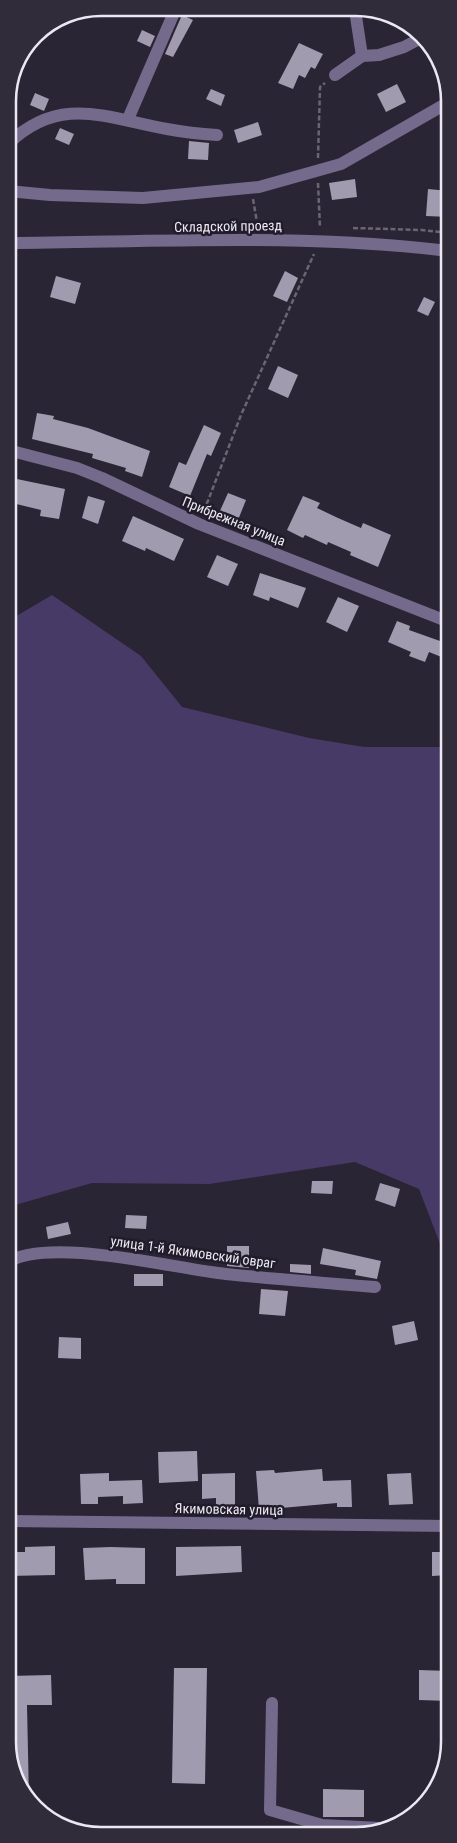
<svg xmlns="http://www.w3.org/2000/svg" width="457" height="1843" font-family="'Roboto Condensed',sans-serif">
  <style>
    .green { fill: #483a66 }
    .building { fill: #a09bae }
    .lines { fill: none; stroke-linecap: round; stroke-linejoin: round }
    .path { stroke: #6a6573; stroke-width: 2.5; stroke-dasharray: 5 2.5; stroke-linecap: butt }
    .minor { stroke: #746b8c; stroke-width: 12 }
    .labels { text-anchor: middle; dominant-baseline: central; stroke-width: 5; stroke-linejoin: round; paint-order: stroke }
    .street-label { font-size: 14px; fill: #ebe8f3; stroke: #201c2a }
    .rim { fill: none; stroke: #ebe8f3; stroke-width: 2.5 }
  </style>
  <rect width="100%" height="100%" fill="#2a2534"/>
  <polygon class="green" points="52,595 141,656 182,707 309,738 364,747 449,747 449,1267 419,1189 355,1162 209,1184 92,1183 8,1207 8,621"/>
  <g class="building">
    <polygon points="182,15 193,20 173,57 165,54"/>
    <polygon points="142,30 155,36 150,47 137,41"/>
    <polygon points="299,43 323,54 315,69 311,67 305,78 299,75 293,89 278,83"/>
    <polygon points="397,84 406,102 386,112 377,94"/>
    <polygon points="211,89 225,95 221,106 206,99"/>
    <polygon points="35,93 49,99 44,111 30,105"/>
    <polygon points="258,122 262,135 238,143 234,130"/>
    <polygon points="60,128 74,134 69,145 55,139"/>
    <polygon points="189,141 209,143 208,160 188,159"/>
    <polygon points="355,179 357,197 332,200 329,183"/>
    <polygon points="428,189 449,191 449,217 426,216"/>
    <polygon points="285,271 298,278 287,302 273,296"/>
    <polygon points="56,276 81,283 75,304 50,297"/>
    <polygon points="424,297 435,302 428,316 417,311"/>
    <polygon points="278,366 298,375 288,398 268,389"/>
    <polygon points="37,413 54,416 53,419 88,428 150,451 142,477 125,471 126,468 92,458 93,454 32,439"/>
    <polygon points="204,425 221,433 211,456 207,454 190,496 169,487 179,462 186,465"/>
    <polygon points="12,478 65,489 59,519 40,516 41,510 8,502"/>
    <polygon points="228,493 246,500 238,520 219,513"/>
    <polygon points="88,496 105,501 98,524 82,518"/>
    <polygon points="303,496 320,503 317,508 338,518 361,528 363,523 391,535 378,567 350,555 351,552 328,542 327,545 305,535 303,538 287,530"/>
    <polygon points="133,516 184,539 174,561 146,548 145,551 122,541"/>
    <polygon points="217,555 238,564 228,586 207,577"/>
    <polygon points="260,573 306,588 298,608 270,597 269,601 253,595"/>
    <polygon points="338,597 359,606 347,632 326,622"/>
    <polygon points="397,621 410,626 409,630 440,641 444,629 449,630 449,660 429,652 425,662 409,656 411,652 388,642"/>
    <polygon points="312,1181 333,1181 332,1194 311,1193"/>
    <polygon points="380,1183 400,1189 395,1207 375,1200"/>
    <polygon points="126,1215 147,1216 146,1229 125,1228"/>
    <polygon points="68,1222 71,1234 48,1239 46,1227"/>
    <polygon points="227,1246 249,1246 249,1268 227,1266"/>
    <polygon points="323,1248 381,1261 377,1279 355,1275 356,1270 320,1264"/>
    <polygon points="290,1264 311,1265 311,1274 290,1272"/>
    <rect x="134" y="1274" width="29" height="12"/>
    <polygon points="261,1289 288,1291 285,1316 259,1314"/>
    <polygon points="414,1321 418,1340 395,1345 392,1326"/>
    <polygon points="59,1337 81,1338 81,1359 58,1358"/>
    <polygon points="197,1451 198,1481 159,1483 158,1452"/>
    <polygon points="322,1469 323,1481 351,1480 352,1507 337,1507 337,1503 259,1510 256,1471 274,1470 275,1473"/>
    <polygon points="109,1473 109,1481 142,1480 143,1503 123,1504 123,1496 98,1497 98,1504 81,1504 80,1474"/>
    <polygon points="235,1473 235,1506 216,1507 216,1498 202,1499 202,1474"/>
    <polygon points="411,1473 413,1504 389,1505 387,1474"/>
    <polygon points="55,1546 55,1575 8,1576 8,1552 25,1552 25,1547"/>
    <polygon points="241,1546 242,1572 176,1576 176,1547"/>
    <polygon points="111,1547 145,1548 145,1584 116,1584 116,1579 85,1580 83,1548"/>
    <polygon points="432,1552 449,1552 449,1575 432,1576"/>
    <polygon points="174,1668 207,1668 205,1784 172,1783"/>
    <polygon points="419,1670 449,1671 449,1701 419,1700"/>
    <polygon points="51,1675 52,1705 27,1705 29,1799 8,1754 8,1676"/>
    <polygon points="323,1789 364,1790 364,1817 323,1817"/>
  </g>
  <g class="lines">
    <g class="path">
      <polyline points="318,158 320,87 325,83"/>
      <polyline points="318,183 320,228"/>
      <polyline points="253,199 258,228"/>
      <polyline points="353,228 422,230 449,233"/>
      <polyline points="204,511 241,415 314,254"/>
    </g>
    <g class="minor">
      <polyline points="355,10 362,56"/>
      <polyline points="335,75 362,56 379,55 404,47 423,37"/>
      <polyline points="128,119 176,8"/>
      <path d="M8,144C60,94 106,118 167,129C183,132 200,134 217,135"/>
      <polyline points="8,191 50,195 143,198 259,187 341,164 449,102"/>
      <path d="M8,243C154,242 303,233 449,251"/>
      <polyline points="8,450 77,468 102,478 199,524 449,622"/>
      <path d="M8,1262C50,1236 175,1269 226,1274C276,1279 325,1283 375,1287"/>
      <polyline points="8,1521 449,1526"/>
      <polyline points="272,1703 270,1810 322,1825 380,1828"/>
    </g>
  </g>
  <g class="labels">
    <g class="street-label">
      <text transform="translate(228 226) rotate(-1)">Складской проезд</text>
      <text transform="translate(234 521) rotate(22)">Прибрежная улица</text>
      <text transform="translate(193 1252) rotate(8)">улица 1-й Якимовский овраг</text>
      <text transform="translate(229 1509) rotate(1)">Якимовская улица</text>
    </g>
  </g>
  <path d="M0 0H457V1843H0ZM101 16H356A85 85 0 0 1 441 101V1742A85 85 0 0 1 356 1827H101A85 85 0 0 1 16 1742V101A85 85 0 0 1 101 16Z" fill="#302c3a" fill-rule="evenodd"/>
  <path class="rim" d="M101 16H356A85 85 0 0 1 441 101V1742A85 85 0 0 1 356 1827H101A85 85 0 0 1 16 1742V101A85 85 0 0 1 101 16Z"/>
</svg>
